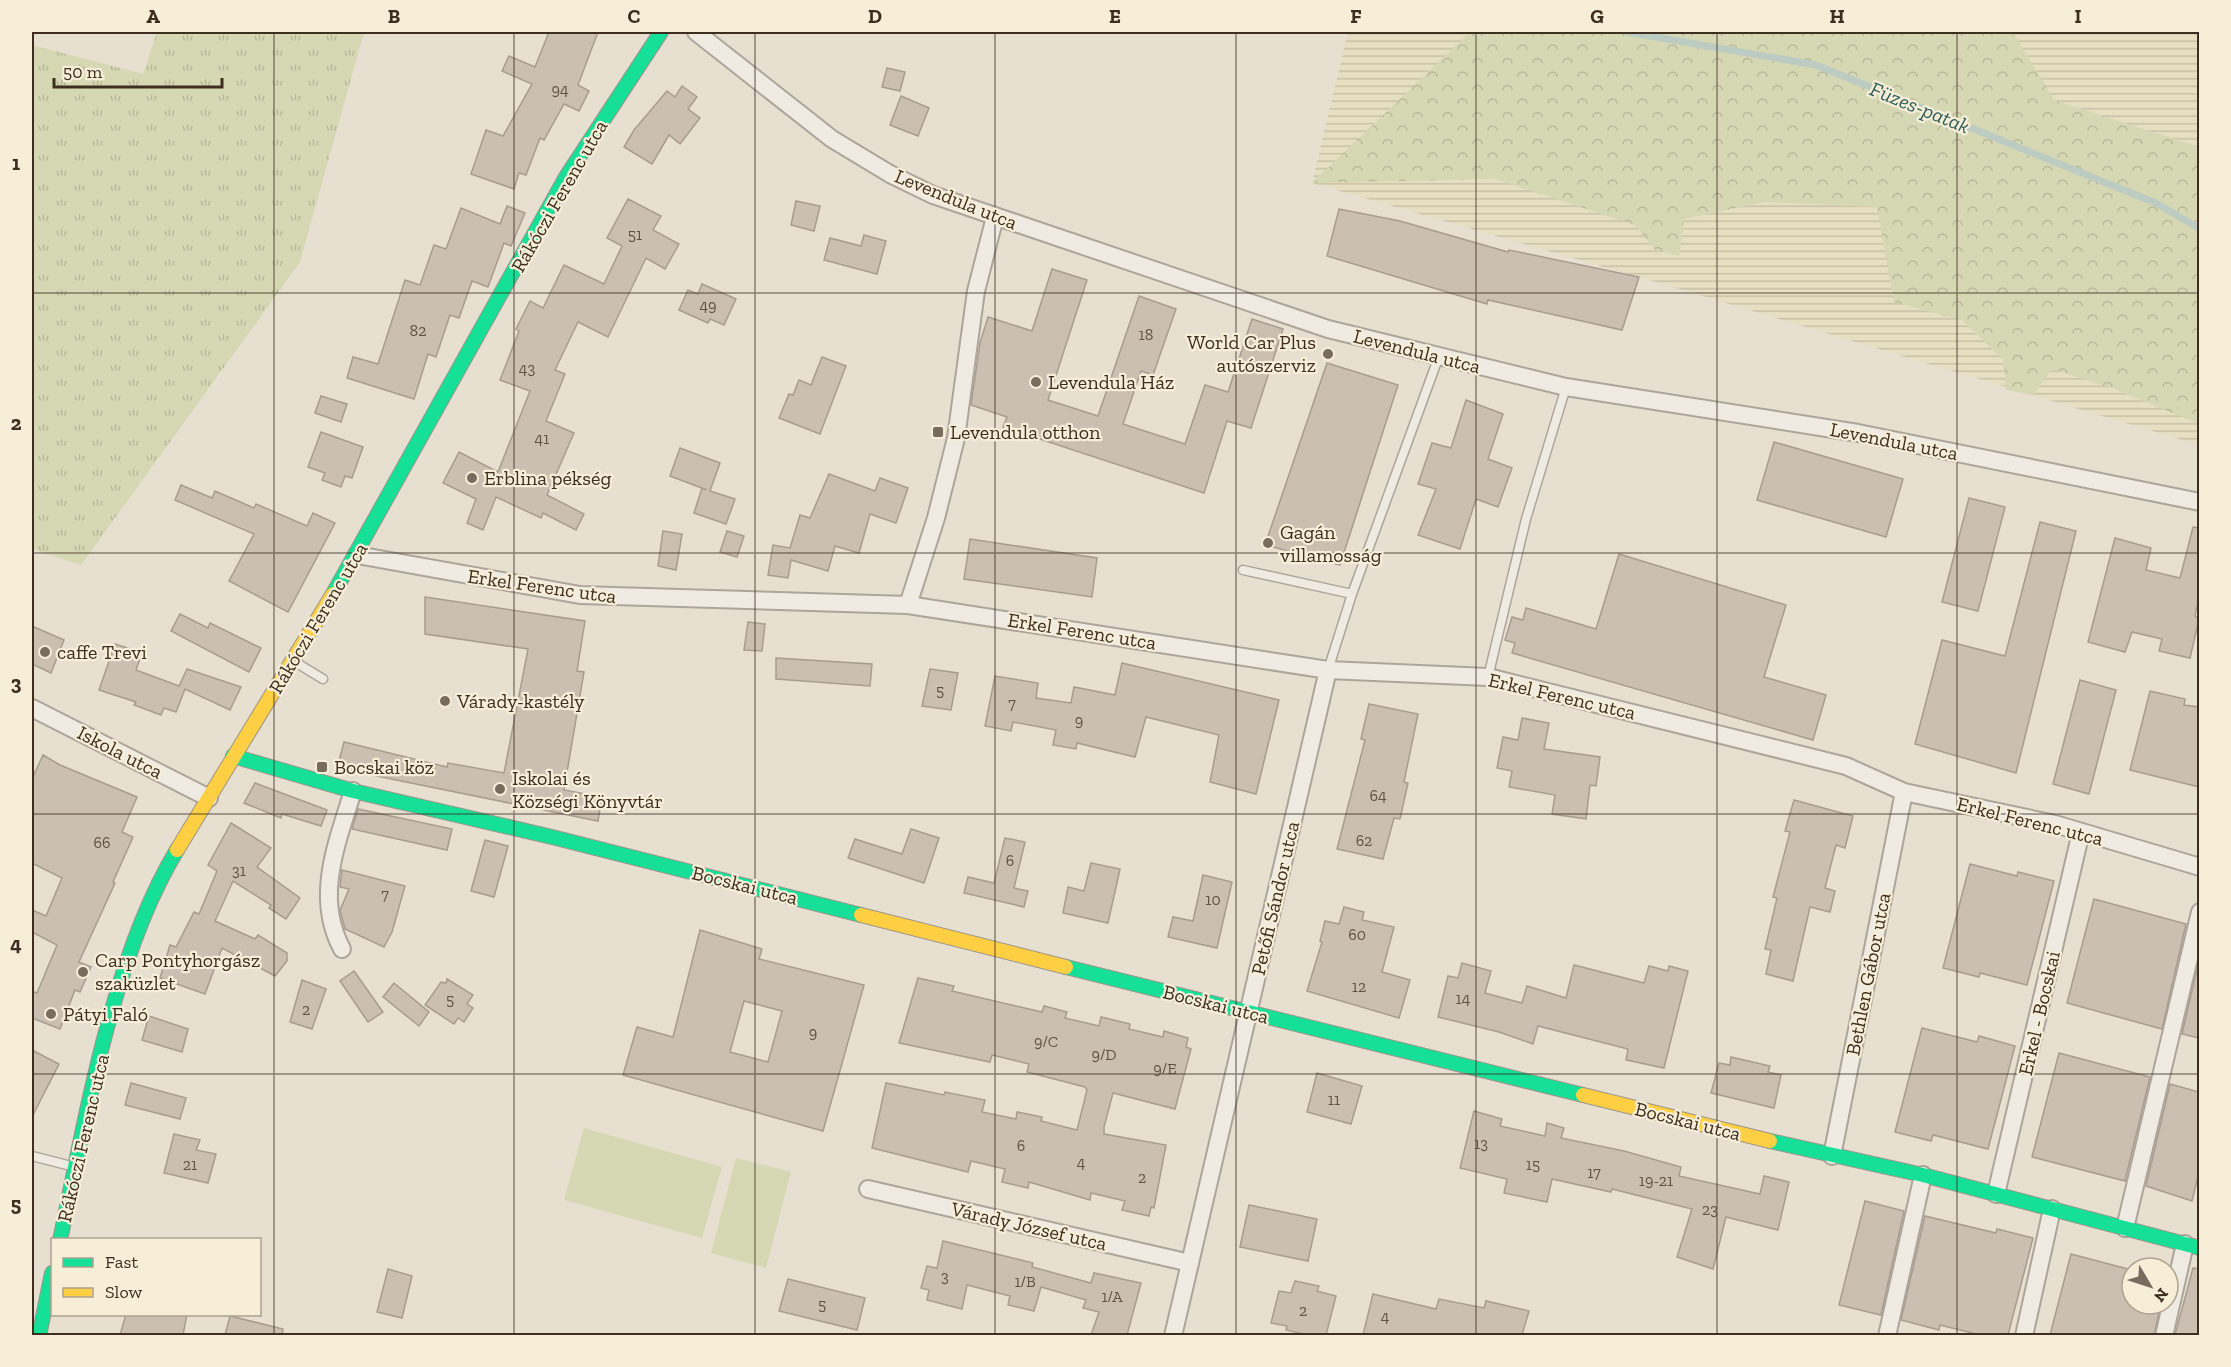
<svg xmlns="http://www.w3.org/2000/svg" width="2231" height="1367" font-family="'Zilla Slab',serif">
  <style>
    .farmland { fill: url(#farmland-rules) }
    .grass { fill: url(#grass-tufts) }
    .forest { fill: url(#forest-crowns) }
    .garden { fill: #d6d7b3 }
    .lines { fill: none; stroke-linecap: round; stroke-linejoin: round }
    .stream { stroke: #bcccc2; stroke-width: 7 }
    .building { fill: #cbbfb2; stroke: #a89c90; stroke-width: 1.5; fill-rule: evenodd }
    .lane-casing { stroke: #ada599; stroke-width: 11 }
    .street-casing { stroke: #ada599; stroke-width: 20 }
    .fast-casing { stroke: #9c958a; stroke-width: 16 }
    .slow-casing { stroke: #9c958a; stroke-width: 16 }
    .lane { stroke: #efebe3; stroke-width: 8 }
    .street { stroke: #efebe3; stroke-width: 16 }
    .fast { stroke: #16e098; stroke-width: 14 }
    .slow { stroke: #ffcf43; stroke-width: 14 }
    .grid { fill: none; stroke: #3d2e20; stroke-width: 1.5; stroke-opacity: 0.55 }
    .poi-dot { fill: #786c5e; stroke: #f7eed8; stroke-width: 2 }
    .labels { text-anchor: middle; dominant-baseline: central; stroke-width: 4.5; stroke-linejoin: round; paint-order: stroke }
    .number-label { font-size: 16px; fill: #605244 }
    .street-label { font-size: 20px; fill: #3d2e20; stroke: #f7eed8 }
    .poi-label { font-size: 20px; fill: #3d2e20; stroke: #f7eed8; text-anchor: start }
    .water-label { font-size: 21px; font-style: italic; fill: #2f5d5a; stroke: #f7eed8 }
    .neatline { fill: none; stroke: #3d2e20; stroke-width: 2 }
    .grid-label { font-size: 20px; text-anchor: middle; font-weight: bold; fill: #3d2e20 }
  </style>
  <defs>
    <pattern id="farmland-rules" width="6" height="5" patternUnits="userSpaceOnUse" patternTransform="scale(1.5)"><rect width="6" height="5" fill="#e6dfc2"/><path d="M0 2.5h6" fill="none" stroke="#c6c0a6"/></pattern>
    <pattern id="grass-tufts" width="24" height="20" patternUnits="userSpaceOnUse" patternTransform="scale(1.5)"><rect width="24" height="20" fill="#d6d7b3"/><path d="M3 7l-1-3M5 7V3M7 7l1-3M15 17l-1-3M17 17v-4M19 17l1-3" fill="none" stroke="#b9b99a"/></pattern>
    <pattern id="forest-crowns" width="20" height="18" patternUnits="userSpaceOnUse" patternTransform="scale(1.5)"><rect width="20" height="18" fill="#d6d7b3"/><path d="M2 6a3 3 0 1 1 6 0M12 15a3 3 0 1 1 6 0" fill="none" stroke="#b9b99a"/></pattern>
  </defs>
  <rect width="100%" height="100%" fill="#e7e0d1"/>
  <polygon class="farmland" points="1348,32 2199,32 2199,445 1639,277 1312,183"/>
  <polygon class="grass" points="157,32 364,32 300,262 81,565 32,549 32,45 143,74"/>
  <polygon class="forest" points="1470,32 2013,32 2054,100 2199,147 2199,424 2112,388 2052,369 2033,395 2006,390 2003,360 1962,320 1894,302 1877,207 1764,202 1684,219 1679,256 1655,250 1635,225 1495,179 1312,183"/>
  <g class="garden">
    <polygon points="584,1128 722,1167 702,1238 564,1200"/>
    <polygon points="736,1158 791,1172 766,1268 711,1253"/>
  </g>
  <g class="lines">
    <polyline class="stream" points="1627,32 1816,65 2156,203 2200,229"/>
  </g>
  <g class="building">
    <polygon points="549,32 598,32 578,85 589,91 579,111 564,104 544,140 540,138 526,175 519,173 514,189 471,174 486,130 503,136 532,84 502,71 509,56 535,67"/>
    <polygon points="887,68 905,72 900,91 882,87"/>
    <polygon points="682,86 697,97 688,109 700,118 680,144 669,135 652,164 624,147 634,130 667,91 675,97"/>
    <polygon points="901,96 929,108 918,136 890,125"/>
    <polygon points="628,199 661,216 653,230 679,244 665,269 646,258 608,337 578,322 555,370 565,374 546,421 574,433 547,495 584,514 576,530 543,513 541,518 496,497 483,530 467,523 476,499 443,483 459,452 498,472 530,391 500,380 519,331 516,329 530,301 543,308 564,265 604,284 622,246 607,238"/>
    <polygon points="796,201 820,206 814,231 791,225"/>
    <polygon points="507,206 525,213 511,246 504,243 488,287 472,281 459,318 450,315 436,357 428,354 414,399 347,378 353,357 378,364 405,280 420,285 434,245 446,249 461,208 500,224"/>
    <polygon points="1339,209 1400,221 1508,252 1509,250 1639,277 1622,330 1488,300 1487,304 1327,256"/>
    <polygon points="864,235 886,241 877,274 824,260 830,238 861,246"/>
    <polygon points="1052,269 1087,280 1048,400 1098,416 1139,296 1176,309 1153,375 1141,371 1123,424 1185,444 1205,385 1228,392 1252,319 1283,329 1251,428 1227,421 1204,493 1003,427 1007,417 971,405 980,343 988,317 1032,331"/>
    <polygon points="702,284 736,299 724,325 710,319 708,323 679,310 688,290 698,294"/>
    <polygon points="822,357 846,366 820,434 779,418 789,394 793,395 799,380 811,385"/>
    <polygon points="1327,363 1398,385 1340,565 1265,545"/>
    <polygon points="321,396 347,404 341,422 315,413"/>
    <polygon points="1466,400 1503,414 1488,459 1512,468 1498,507 1476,499 1460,549 1418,535 1436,489 1418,484 1432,443 1451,448"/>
    <polygon points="321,432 363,447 352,478 345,476 341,487 322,480 325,473 308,467"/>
    <polygon points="1774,442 1903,479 1886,537 1757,500"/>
    <polygon points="680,448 720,463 710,491 735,499 726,524 694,513 702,488 707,490 670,476"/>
    <polygon points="829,474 875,491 880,478 908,488 896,523 870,514 859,553 835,546 828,571 791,560 788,578 768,575 773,545 790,548 800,515 810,518"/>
    <polygon points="181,485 212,498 215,491 254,508 256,504 307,526 313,513 335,523 288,612 229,581 254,534 175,500"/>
    <polygon points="1969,498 2005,507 1978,611 1942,602"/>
    <polygon points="2040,522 2076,531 2016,773 1915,744 1942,640 2005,656"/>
    <polygon points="2193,527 2199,528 2199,597 2195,616 2199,619 2190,658 2159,651 2162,639 2132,632 2125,652 2088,642 2115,538 2151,548 2146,570 2180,578"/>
    <polygon points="663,531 682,534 676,570 658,566"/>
    <polygon points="727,531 744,536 737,557 720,552"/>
    <polygon points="970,539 1097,558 1092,597 964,579"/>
    <polygon points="1619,554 1786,605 1764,677 1826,695 1813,740 1512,653 1515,643 1505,640 1512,617 1523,620 1526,608 1596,629"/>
    <polygon points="425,597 585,621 577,671 584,672 564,790 602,797 598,821 337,768 344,742 447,767 448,763 504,773 528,649 425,634"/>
    <polygon points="180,614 208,628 210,623 261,648 249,672 171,631"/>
    <polygon points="748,622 765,624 762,651 744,650"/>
    <polygon points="32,626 64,640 51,673 32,664"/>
    <polygon points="115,644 142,653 136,670 179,686 187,669 241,687 230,710 185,689 176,712 164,708 161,715 134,705 136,702 99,690"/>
    <polygon points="776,658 872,664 870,686 776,679"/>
    <polygon points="1122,663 1279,700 1256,794 1210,782 1219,735 1146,717 1135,757 1077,743 1076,749 1053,745 1056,730 1013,722 1011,731 985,726 995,676 1038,683 1036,698 1071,703 1074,687 1115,695"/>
    <polygon points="930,669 958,673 951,710 922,706"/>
    <polygon points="2080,680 2116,690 2089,794 2053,784"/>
    <polygon points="2150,691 2185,699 2184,705 2199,707 2199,787 2130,770"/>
    <polygon points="1369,704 1418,714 1404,782 1408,783 1400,819 1394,818 1383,859 1337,849 1365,740 1361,739"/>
    <polygon points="1522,718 1549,723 1544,749 1600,757 1596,786 1590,785 1586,819 1552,814 1555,795 1509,787 1512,771 1497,768 1503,737 1518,740"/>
    <polygon points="43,755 60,765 137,797 122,832 133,837 113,882 115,883 79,962 91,967 80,992 75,990 60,1029 32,1018 32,991 37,993 57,945 32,932 32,910 46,916 62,878 32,863 32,779"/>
    <polygon points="255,783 327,810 321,826 282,814 281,818 244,803"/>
    <polygon points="1794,800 1853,816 1845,848 1836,845 1825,888 1835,891 1830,912 1810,907 1793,981 1766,974 1771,950 1765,949 1777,898 1773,897 1790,832 1785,831"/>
    <polygon points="358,809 452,829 447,850 352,829"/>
    <polygon points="231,823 271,848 257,867 300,898 286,919 269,908 271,905 233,881 215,921 255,939 258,935 287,953 287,961 275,976 222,948 205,994 160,978 170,945 176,947 194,912 199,914 217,871 208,865"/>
    <polygon points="911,829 939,838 924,883 848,858 855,839 902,854"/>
    <polygon points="1005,838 1025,842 1014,888 1028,891 1024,907 964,893 968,877 994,883"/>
    <polygon points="485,840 508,846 494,897 471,891"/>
    <polygon points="1091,863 1120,869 1108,923 1063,913 1068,887 1084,891"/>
    <polygon points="1970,864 2017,876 2018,872 2054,881 2027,985 1980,973 1979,977 1943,968"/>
    <polygon points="342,870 405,886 392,932 384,947 345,929 340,910 349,889 340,887"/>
    <polygon points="1203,875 1232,882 1217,948 1168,937 1173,917 1193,921"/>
    <polygon points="2094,899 2186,924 2162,1029 2067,1003"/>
    <polygon points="1344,907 1364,912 1362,920 1394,927 1382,972 1410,980 1399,1018 1307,991 1322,942 1320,941 1325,921 1339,924"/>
    <path d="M700,930L762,949L759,959L864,985L823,1131L623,1075L637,1027L673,1037ZM744,1001L782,1011L768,1062L730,1052Z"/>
    <polygon points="2199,960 2199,1038 2182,1034"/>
    <polygon points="1462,963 1491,971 1485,993 1522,1003 1527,986 1566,998 1574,965 1644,983 1649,966 1668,971 1669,966 1688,971 1664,1068 1626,1060 1628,1049 1538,1026 1533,1044 1499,1032 1438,1017 1448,976 1458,978"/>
    <polygon points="354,971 383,1012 368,1022 340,981"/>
    <polygon points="918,978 954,986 952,991 1042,1012 1044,1006 1067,1012 1065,1018 1099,1026 1101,1017 1130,1024 1129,1029 1163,1037 1164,1031 1188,1038 1186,1047 1191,1049 1175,1109 1113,1093 1104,1127 1104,1134 1166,1145 1154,1208 1151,1207 1149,1216 1122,1210 1125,1201 1091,1193 1090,1200 1029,1182 1028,1188 1002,1182 1005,1169 971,1161 968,1172 872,1148 886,1083 944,1095 945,1092 985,1100 982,1112 1016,1119 1017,1112 1042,1117 1041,1121 1077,1130 1087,1090 1085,1087 1027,1072 1029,1064 992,1055 990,1062 899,1043"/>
    <polygon points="447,979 473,995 467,1004 473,1008 464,1022 458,1018 454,1024 425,1005 441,982 446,983"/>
    <polygon points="302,980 326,989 312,1029 290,1022"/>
    <polygon points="394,983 429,1012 419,1026 383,997"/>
    <polygon points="149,1016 188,1029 182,1052 142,1040"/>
    <polygon points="1922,1028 1977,1042 1979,1036 2015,1046 1988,1149 1933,1135 1931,1141 1895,1132"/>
    <polygon points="32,1050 59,1064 32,1117"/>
    <polygon points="2059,1053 2150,1077 2125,1181 2032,1157"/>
    <polygon points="1731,1057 1770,1066 1768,1072 1781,1075 1774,1108 1711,1093 1719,1063 1730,1065"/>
    <polygon points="1317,1073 1362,1086 1351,1124 1307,1112"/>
    <polygon points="131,1083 186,1098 180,1119 125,1105"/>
    <polygon points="2170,1084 2199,1092 2199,1172 2192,1201 2146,1186"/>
    <polygon points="1474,1111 1502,1119 1500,1126 1545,1136 1547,1123 1564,1128 1561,1138 1624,1151 1681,1167 1679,1176 1760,1194 1764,1176 1789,1182 1778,1230 1726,1217 1713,1269 1677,1257 1692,1209 1612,1189 1611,1192 1552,1179 1547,1202 1504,1193 1507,1179 1460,1168"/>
    <polygon points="174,1134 200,1140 196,1150 216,1154 208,1183 164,1173"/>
    <polygon points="1865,1201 1904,1211 1881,1315 1839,1305"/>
    <polygon points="1249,1205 1317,1219 1308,1261 1240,1247"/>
    <polygon points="1925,1216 1996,1233 1997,1229 2033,1238 2008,1335 1980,1335 1940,1325 1939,1330 1901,1320"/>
    <polygon points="943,1241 1033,1263 1032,1267 1091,1283 1094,1273 1141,1283 1127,1335 1091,1335 1099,1312 1083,1308 1086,1300 1041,1287 1034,1311 1008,1305 1010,1296 967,1285 962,1309 927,1300 929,1290 921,1288 927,1266 937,1268"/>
    <polygon points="2071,1254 2132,1270 2132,1304 2161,1304 2154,1335 2050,1335"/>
    <polygon points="2193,1268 2199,1269 2199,1335 2175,1335"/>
    <polygon points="388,1269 412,1276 402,1318 377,1312"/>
    <polygon points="788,1279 865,1298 857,1330 779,1311"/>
    <polygon points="1295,1281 1319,1286 1317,1291 1336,1296 1326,1335 1307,1335 1286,1330 1287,1326 1271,1323 1279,1291 1291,1293"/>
    <polygon points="1373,1294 1436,1309 1439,1299 1484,1308 1486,1301 1529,1311 1522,1335 1363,1335"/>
    <polygon points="126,1314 187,1314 183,1335 120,1335"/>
    <polygon points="230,1316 283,1329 282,1335 225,1335"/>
  </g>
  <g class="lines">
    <defs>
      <g id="lane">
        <polyline points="1243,570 1352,594"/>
        <polyline points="295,662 323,679"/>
        <polyline points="1328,670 1352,594 1439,356"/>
        <polyline points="1488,677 1526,519 1566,387"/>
        <polyline points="32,1156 75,1167"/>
      </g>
      <g id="street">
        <polyline points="696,32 832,139 890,174 933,195 1328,329 1566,387 1858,433 2200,502"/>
        <polyline points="357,555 580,595 908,605 1328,670 1488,677 1846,766 1904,792 2055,824 2200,867"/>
        <polyline points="908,605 936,518 956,438 976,291 995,217"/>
        <polyline points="32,708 209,798"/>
        <path d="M342,949C314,897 337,843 353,791"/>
        <polyline points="1832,1156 1904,792"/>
        <polyline points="868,1189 1190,1263"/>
        <polyline points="1996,1194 2081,832"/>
        <polyline points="2125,1228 2200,912"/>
        <polyline points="1173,1336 1328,670"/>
        <polyline points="1887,1336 1923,1175"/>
        <polyline points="2024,1336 2052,1209"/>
        <polyline points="2164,1336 2185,1244"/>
      </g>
      <g id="fast">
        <polyline points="333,594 566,177 661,32"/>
        <polyline points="233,756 353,791 552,837 861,915"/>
        <polyline points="1066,967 1583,1095"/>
        <polyline points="1770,1141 1923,1175 2200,1248"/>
        <path d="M60,1240C86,1118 112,957 177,850"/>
        <polyline points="39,1336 52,1273"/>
      </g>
      <g id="slow">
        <polyline points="177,850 333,594"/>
        <polyline points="861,915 1066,967"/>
        <polyline points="1583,1095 1770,1141"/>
      </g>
    </defs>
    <use href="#lane" class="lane-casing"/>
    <use href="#street" class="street-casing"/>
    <use href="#fast" class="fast-casing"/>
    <use href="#slow" class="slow-casing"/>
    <use href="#lane" class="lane"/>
    <use href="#street" class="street"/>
    <use href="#fast" class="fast"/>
    <use href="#slow" class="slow"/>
  </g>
  <path class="grid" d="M274,32V1336M514,32V1336M755,32V1336M995,32V1336M1236,32V1336M1476,32V1336M1717,32V1336M1957,32V1336M32,293H2200M32,553H2200M32,814H2200M32,1074H2200"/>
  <g class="poi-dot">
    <circle cx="1328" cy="354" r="6"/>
    <circle cx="1036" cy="382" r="6"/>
    <rect x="932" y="426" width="12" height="12" rx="3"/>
    <circle cx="472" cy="478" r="6"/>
    <circle cx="1268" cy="543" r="6"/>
    <circle cx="45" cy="652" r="6"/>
    <circle cx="445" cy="701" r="6"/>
    <rect x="316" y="761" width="12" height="12" rx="3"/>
    <circle cx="500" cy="789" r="6"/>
    <circle cx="83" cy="972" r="6"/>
    <circle cx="51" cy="1014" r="6"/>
  </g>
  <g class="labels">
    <g class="number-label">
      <text x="560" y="89">94</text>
      <text x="635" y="234">51</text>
      <text x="708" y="305">49</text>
      <text x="418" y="330">82</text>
      <text x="1146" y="334">18</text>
      <text x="527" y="368">43</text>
      <text x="542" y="438">41</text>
      <text x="940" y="690">5</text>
      <text x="1012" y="703">7</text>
      <text x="1079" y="720">9</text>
      <text x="1378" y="795">64</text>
      <text x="1364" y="840">62</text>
      <text x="102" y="842">66</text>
      <text x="1010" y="860">6</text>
      <text x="239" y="870">31</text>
      <text x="385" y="894">7</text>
      <text x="1213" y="899">10</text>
      <text x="1357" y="934">60</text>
      <text x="1359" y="986">12</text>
      <text x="1463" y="998">14</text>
      <text x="450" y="999">5</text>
      <text x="306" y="1009">2</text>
      <text x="813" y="1032">9</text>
      <text x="1046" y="1041">9/C</text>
      <text x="1104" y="1054">9/D</text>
      <text x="1165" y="1068">9/E</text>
      <text x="1334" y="1099">11</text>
      <text x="1481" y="1143">13</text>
      <text x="1021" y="1145">6</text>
      <text x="1081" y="1162">4</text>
      <text x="190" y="1164">21</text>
      <text x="1533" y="1164">15</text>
      <text x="1594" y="1172">17</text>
      <text x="1142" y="1177">2</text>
      <text x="1656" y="1180">19-21</text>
      <text x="1710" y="1209">23</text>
      <text x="945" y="1276">3</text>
      <text x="1025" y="1281">1/B</text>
      <text x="1112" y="1296">1/A</text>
      <text x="822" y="1304">5</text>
      <text x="1303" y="1310">2</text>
      <text x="1385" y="1316">4</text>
    </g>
    <g class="street-label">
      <text transform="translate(559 196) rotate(-60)">Rákóczi Ferenc utca</text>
      <text transform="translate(956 199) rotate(22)">Levendula utca</text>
      <text transform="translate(1417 351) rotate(14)">Levendula utca</text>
      <text transform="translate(1894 441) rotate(11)">Levendula utca</text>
      <text transform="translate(542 586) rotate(8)">Erkel Ferenc utca</text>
      <text transform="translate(318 618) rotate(-59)">Rákóczi Ferenc utca</text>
      <text transform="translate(1082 631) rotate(9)">Erkel Ferenc utca</text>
      <text transform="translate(1562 696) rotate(13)">Erkel Ferenc utca</text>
      <text transform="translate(120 752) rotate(27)">Iskola utca</text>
      <text transform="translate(2030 821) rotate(14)">Erkel Ferenc utca</text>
      <text transform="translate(745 885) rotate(14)">Bocskai utca</text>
      <text transform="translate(1275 898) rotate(-77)">Petőfi Sándor utca</text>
      <text transform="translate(1868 974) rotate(-79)">Bethlen Gábor utca</text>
      <text transform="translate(1216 1004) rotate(14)">Bocskai utca</text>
      <text transform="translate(2039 1013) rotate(-77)">Erkel - Bocskai</text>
      <text transform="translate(1688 1121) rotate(14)">Bocskai utca</text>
      <text transform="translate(83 1138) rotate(-77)">Rákóczi Ferenc utca</text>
      <text transform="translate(1029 1226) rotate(13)">Várady József utca</text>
    </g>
    <g class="poi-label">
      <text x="1316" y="342" text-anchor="end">World Car Plus<tspan x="1316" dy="23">autószerviz</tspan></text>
      <text x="1048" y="382">Levendula Ház</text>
      <text x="950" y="432">Levendula otthon</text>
      <text x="484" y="478">Erblina pékség</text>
      <text x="1280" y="532">Gagán<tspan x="1280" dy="23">villamosság</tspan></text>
      <text x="57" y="652">caffe Trevi</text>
      <text x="457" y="701">Várady-kastély</text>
      <text x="334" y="767">Bocskai köz</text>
      <text x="512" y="778">Iskolai és<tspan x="512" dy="23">Községi Könyvtár</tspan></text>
      <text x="95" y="960">Carp Pontyhorgász<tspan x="95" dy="23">szaküzlet</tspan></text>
      <text x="63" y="1014">Pátyi Faló</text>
    </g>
    <g class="water-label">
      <text transform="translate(1920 107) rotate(22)">Füzes-patak</text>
    </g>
  </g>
  <rect width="2231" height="1367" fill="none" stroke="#f7eed8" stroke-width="66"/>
  <rect x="51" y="1238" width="210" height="78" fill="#f7eed8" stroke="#ada18e" stroke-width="1.5"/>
  <rect x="63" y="1258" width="30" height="9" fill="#16e098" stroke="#ada18e" stroke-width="1.5"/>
  <text x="105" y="1268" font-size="18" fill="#3d2e20">Fast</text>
  <rect x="63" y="1288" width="30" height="9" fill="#ffcf43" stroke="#ada18e" stroke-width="1.5"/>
  <text x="105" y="1298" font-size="18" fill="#3d2e20">Slow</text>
  <g transform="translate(2150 1286) rotate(129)"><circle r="28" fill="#f7eed8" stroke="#ada18e" stroke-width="1.5"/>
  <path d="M0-4.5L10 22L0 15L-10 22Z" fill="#786c5e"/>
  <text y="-9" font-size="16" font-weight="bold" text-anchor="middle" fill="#3d2e20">N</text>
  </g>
  <path d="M54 78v9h168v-9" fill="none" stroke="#3d2e20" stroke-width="3"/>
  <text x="63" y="78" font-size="18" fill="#3d2e20" stroke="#f7eed8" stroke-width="4.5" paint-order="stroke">50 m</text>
  <rect x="33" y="33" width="2165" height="1301" class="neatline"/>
  <g class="grid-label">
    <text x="153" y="23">A</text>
    <text x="394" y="23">B</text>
    <text x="634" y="23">C</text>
    <text x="875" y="23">D</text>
    <text x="1115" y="23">E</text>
    <text x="1356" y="23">F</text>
    <text x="1597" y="23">G</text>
    <text x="1837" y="23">H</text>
    <text x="2078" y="23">I</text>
    <text x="16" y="170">1</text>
    <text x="16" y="430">2</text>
    <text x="16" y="690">3</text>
    <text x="16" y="951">4</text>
    <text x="16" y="1211">5</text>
  </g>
</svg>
